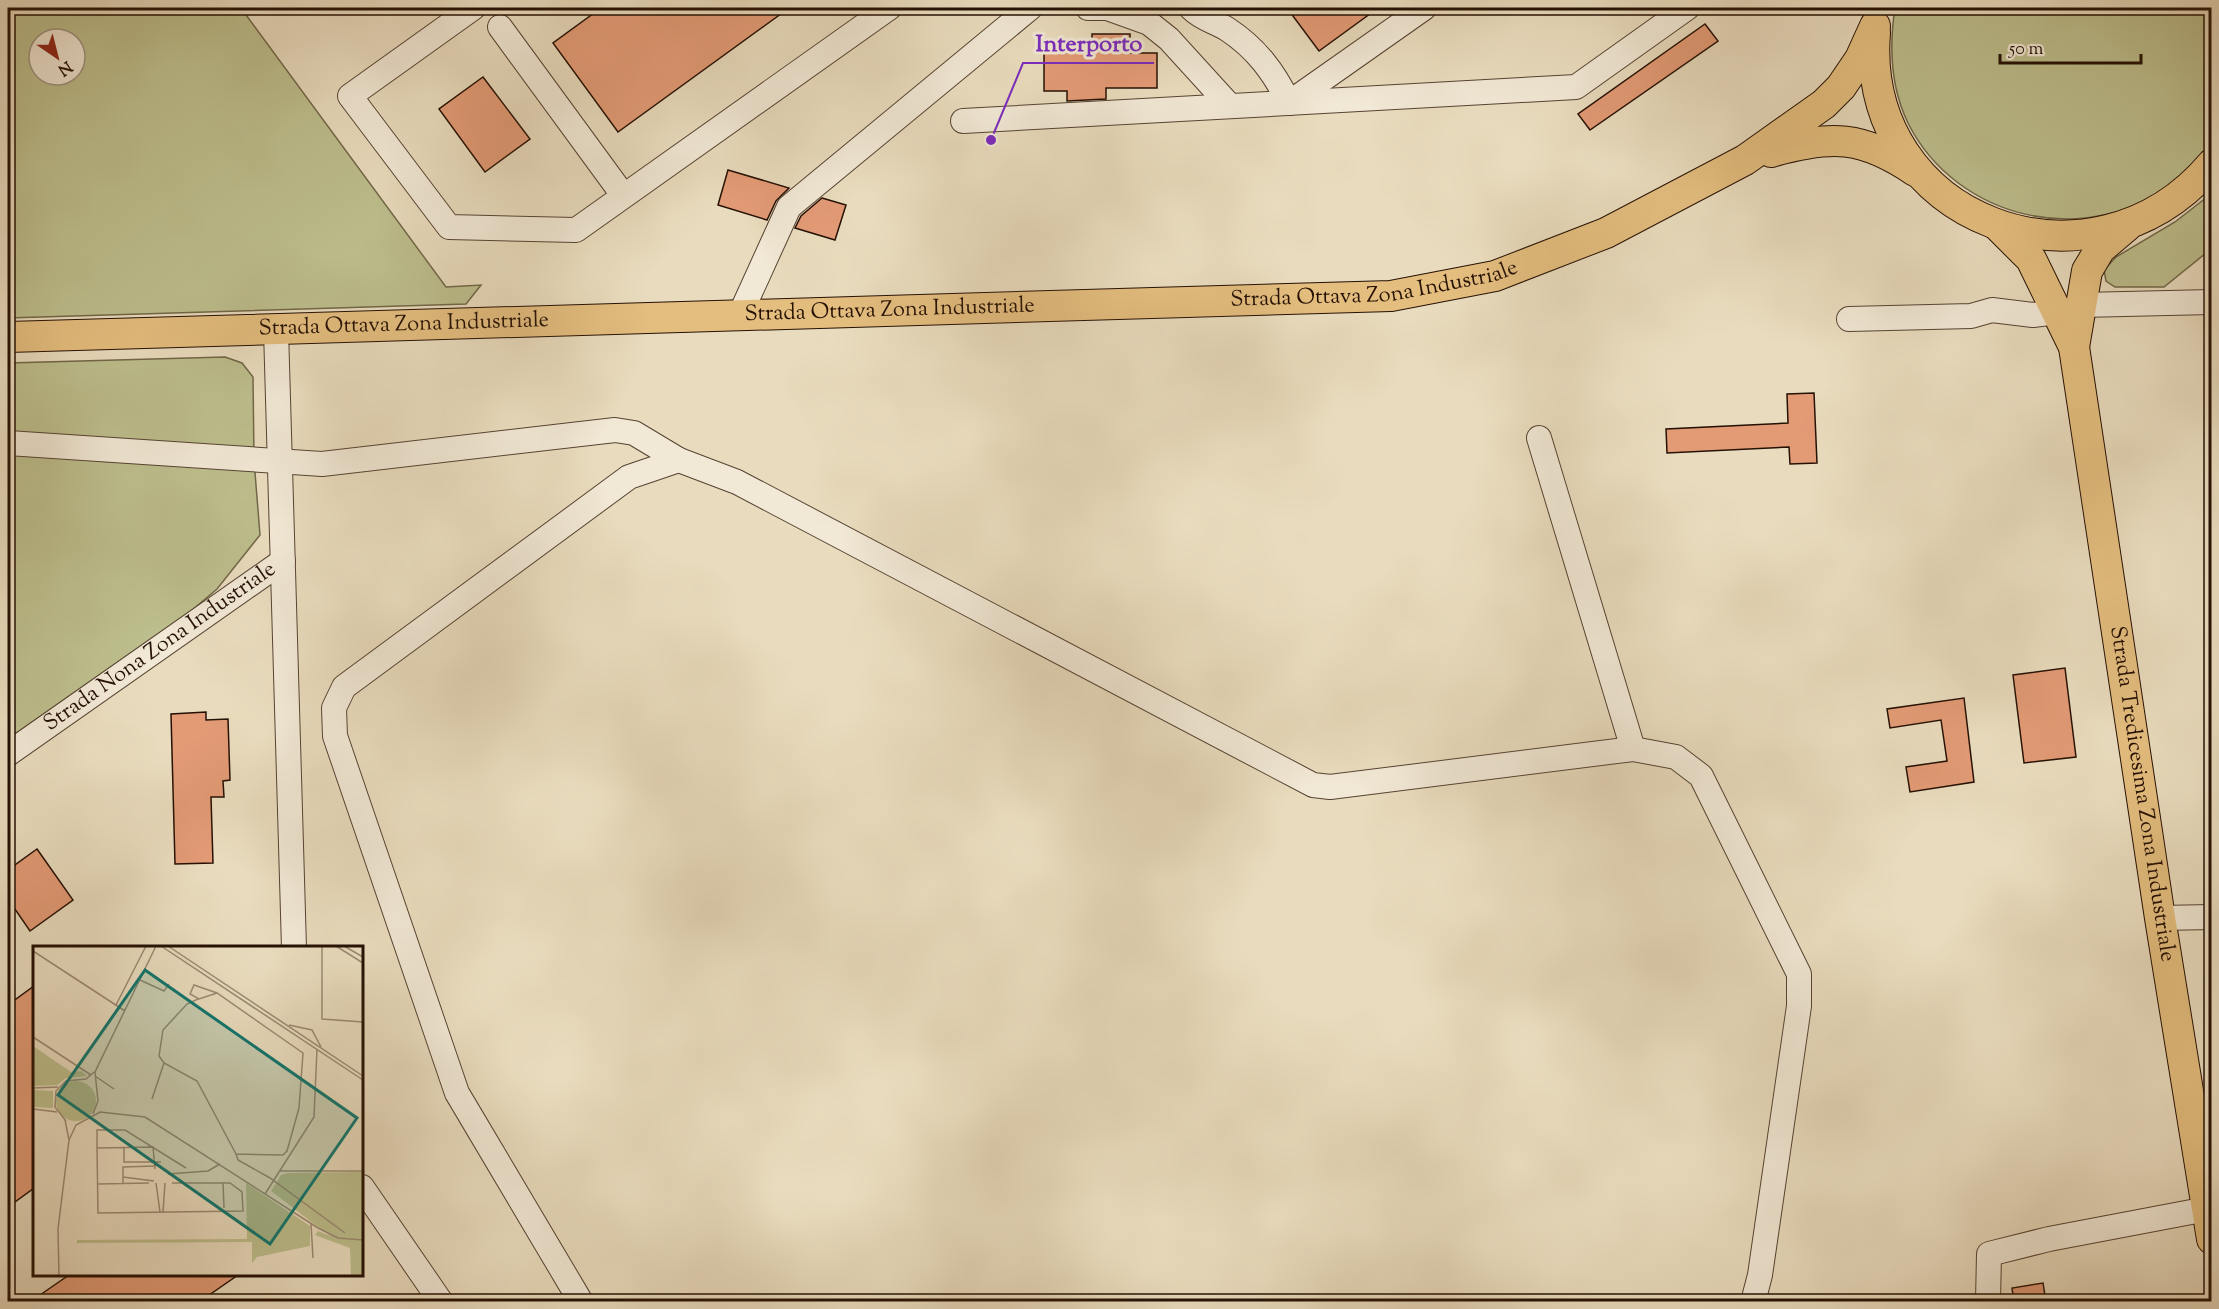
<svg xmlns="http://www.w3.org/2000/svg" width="2219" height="1309" font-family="'Sorts Mill Goudy',serif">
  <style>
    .green { fill: #bdbe8d; stroke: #716748; stroke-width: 1.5; fill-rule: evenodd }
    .building { fill: #e39b76; stroke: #251004; stroke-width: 1.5 }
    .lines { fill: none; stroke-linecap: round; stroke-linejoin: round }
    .minor-casing { stroke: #564332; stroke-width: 26 }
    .major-casing { stroke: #251004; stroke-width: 32 }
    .minor { stroke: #f1e8d5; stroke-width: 24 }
    .major { stroke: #e4be7f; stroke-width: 30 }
    .labels { text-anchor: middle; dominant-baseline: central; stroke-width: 6; stroke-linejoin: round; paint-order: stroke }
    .street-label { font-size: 22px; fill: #251004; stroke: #f1e8d5 }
    .inset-road { fill: none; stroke: #9b8a74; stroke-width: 1.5 }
    .view { fill: #0f766e; fill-opacity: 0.15; stroke: #0f766e; stroke-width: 3 }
    .inset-edge { fill: none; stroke: #251004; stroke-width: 3 }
    .leader { fill: none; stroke: #7b2cbf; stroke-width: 2 }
    .callout-dot { fill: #7b2cbf; stroke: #f1e8d5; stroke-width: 2 }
    .callout-label { font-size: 24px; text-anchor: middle; font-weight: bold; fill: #7b2cbf; stroke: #f1e8d5; stroke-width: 6; stroke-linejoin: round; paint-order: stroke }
  </style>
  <rect width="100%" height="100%" fill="#e9dcbe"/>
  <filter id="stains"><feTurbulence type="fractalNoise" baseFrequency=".00333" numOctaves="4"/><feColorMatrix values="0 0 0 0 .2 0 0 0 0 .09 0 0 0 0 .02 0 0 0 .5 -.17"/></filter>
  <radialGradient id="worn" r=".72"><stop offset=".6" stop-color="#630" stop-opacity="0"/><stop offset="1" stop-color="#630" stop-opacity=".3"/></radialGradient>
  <g class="green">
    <path d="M8,8H241L446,287L481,285L466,304L8,318ZM39,39H75V75H39Z"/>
    <path d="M1895,8H2211C2211,39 2211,71 2211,103C2211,114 2214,129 2211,140C2207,155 2187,170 2175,180C2091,251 1957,221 1908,123C1890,86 1889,47 1895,8Z"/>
    <polygon points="2211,194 2211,249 2164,287 2115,287 2106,281 2104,270 2116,257 2175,222"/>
    <polygon points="225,357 242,363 253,377 254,460 260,535 217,589 191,611 8,739 8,363"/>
  </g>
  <g class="building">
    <polygon points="601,8 789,8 618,132 553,43"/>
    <polygon points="1287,8 1378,8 1319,51"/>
    <polygon points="1705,24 1718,41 1590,130 1578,114"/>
    <polygon points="1092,34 1130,34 1130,53 1157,53 1157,88 1106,88 1106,99 1067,101 1067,91 1044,91 1044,53 1092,52"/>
    <polygon points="483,77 530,139 485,172 439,109"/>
    <polygon points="728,170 789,188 776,201 767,220 718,205"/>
    <polygon points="822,198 846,205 835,240 795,228 801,216"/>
    <polygon points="1814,393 1817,463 1790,464 1789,447 1667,453 1666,429 1788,423 1787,394"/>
    <polygon points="2065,668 2076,757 2024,763 2013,675"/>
    <polygon points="1964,698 1974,782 1910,792 1906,767 1947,761 1941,720 1890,728 1887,709"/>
    <polygon points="206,712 206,720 228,719 230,780 223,781 224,797 211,797 213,863 175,864 171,714"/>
    <polygon points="37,849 73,900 30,931 8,899 8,870"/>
    <polygon points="34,986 34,1188 8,1207 8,1005"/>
    <polygon points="69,1275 238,1275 199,1302 30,1302"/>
    <polygon points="2043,1283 2046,1302 2014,1302 2012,1288"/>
  </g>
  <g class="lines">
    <defs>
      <g id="minor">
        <polyline points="473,8 350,96 449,227 576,230 889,8"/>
        <polyline points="1088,8 1115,8"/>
        <path d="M1191,8C1202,19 1214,21 1227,29C1256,48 1274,72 1289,103"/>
        <polyline points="1110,9 1149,23 1169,39 1230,106"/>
        <polyline points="500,27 623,195"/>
        <polyline points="1289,103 1424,8"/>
        <polyline points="963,121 1576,87 1687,8"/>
        <polyline points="2081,305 2212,302"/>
        <polyline points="739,317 789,207 1030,8"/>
        <polyline points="1849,319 1971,316 1992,310 2033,315 2057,312"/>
        <polyline points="276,330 294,948"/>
        <polyline points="1539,438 1633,749"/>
        <polyline points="8,443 322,464 615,430 634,433 679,460 629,477 344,687 334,708 335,736 457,1093 581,1302"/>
        <polyline points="679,460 737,482 1313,785 1330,787 1633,749 1676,757 1701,776 1799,974 1799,1006 1760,1275 1753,1302"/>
        <path id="s1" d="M8,754L283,561"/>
        <polyline points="2160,918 2212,917"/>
        <polyline points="362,1187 441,1302"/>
        <polyline points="1988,1302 1989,1254 2049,1239 2207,1209"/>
      </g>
      <g id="major">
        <path d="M1875,33C1860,221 2091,307 2212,164"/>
        <path d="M1771,152C1831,135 1862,135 1915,171"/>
        <path id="s2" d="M1997,225L2031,259L2074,347L2160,918L2212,1239"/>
        <path id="s3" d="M8,337L1391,296L1495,276L1606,233L1745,160L1824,104L1841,87L1860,59L1875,26"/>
        <polyline points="2074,347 2087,271 2100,249 2127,226"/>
      </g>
    </defs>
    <use href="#minor" class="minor-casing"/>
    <use href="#major" class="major-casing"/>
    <use href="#minor" class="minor"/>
    <use href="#major" class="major"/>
  </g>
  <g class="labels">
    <g class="street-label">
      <text stroke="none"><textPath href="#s3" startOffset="1368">Strada Ottava Zona Industriale</textPath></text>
      <text stroke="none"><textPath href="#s3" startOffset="882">Strada Ottava Zona Industriale</textPath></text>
      <text stroke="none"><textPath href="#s3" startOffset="396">Strada Ottava Zona Industriale</textPath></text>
      <text stroke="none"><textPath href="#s1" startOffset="186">Strada Nona Zona Industriale</textPath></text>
      <text stroke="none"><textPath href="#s2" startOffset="598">Strada Tredicesima Zona Industriale</textPath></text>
    </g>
  </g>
  <g transform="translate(33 946)">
    <rect width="330" height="330" fill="#e9dcbe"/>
    <path d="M0,100L38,126L49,125L54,130L33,132L24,139L0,140ZM23 155a20 20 0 1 1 40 0a20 20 0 1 1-40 0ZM0,144L20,145V162L0,161ZM330,226V330H318L317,302L282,289L285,285L297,290L238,245L248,229L255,227ZM213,237L277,280V300L224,311L219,317V296L44,297V294L214,293Z" fill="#bdbe8d"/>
    <path class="inset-road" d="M128,0L330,134M135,0L330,130M289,0V73L330,76M303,0L330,17M311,0L330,11M0,5L92,65M107,34L131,45L136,38M184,47L166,53L157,48L161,39L184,47L270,107L266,162L254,205L250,209L203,208L205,214L237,232L312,287M165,53L154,58L130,84L126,110L131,117L164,135L203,208M83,59L113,0M256,79L279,84L288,101M0,91L58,129M62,130L81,143M0,142L25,141M119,153L131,117M0,163L24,166M60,168L65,155L62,126L123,0M33,175L22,161L23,145L33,135L53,133L61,126M36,194L43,179L67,166L112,171L285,282L305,292L330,294M64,202L65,267L210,265L209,246L197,237H139M91,202V216H128M122,223L120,201L64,202V184H92L153,222M247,225H330M135,228L175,225L187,218M90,231L121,235M90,237V221L123,220M123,237L127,266M190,237L191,262M65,238L116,237M232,248L281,171L284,103M130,266L132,237M278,278L280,312M26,330L25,283L36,194L32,174"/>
    <path class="view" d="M112,24L324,172L237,298L25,149Z"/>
    <rect width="330" height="330" class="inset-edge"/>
  </g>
  <path class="leader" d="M991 140L1023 63H1154"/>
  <circle class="callout-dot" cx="991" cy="140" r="6"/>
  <g class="callout-label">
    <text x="1089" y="51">Interporto</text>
  </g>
  <rect width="2219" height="1309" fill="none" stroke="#e9dcbe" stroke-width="30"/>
  <rect x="9" y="9" width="2201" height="1291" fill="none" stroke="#251004" stroke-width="3"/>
  <rect x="15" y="15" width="2189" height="1279" fill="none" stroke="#251004" stroke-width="1.5"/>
  <g transform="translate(57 57) rotate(145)"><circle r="28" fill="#f1e8d5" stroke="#9f9281" stroke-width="1.5"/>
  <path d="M0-4.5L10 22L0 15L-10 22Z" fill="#8f2418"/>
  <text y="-9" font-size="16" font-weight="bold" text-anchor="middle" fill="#251004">N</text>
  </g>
  <path d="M2000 54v9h141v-9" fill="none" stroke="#251004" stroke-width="3"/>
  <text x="2009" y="54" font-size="18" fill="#251004" stroke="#f1e8d5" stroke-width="4.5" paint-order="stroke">50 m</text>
  <rect width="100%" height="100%" filter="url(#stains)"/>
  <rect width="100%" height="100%" fill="url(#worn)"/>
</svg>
